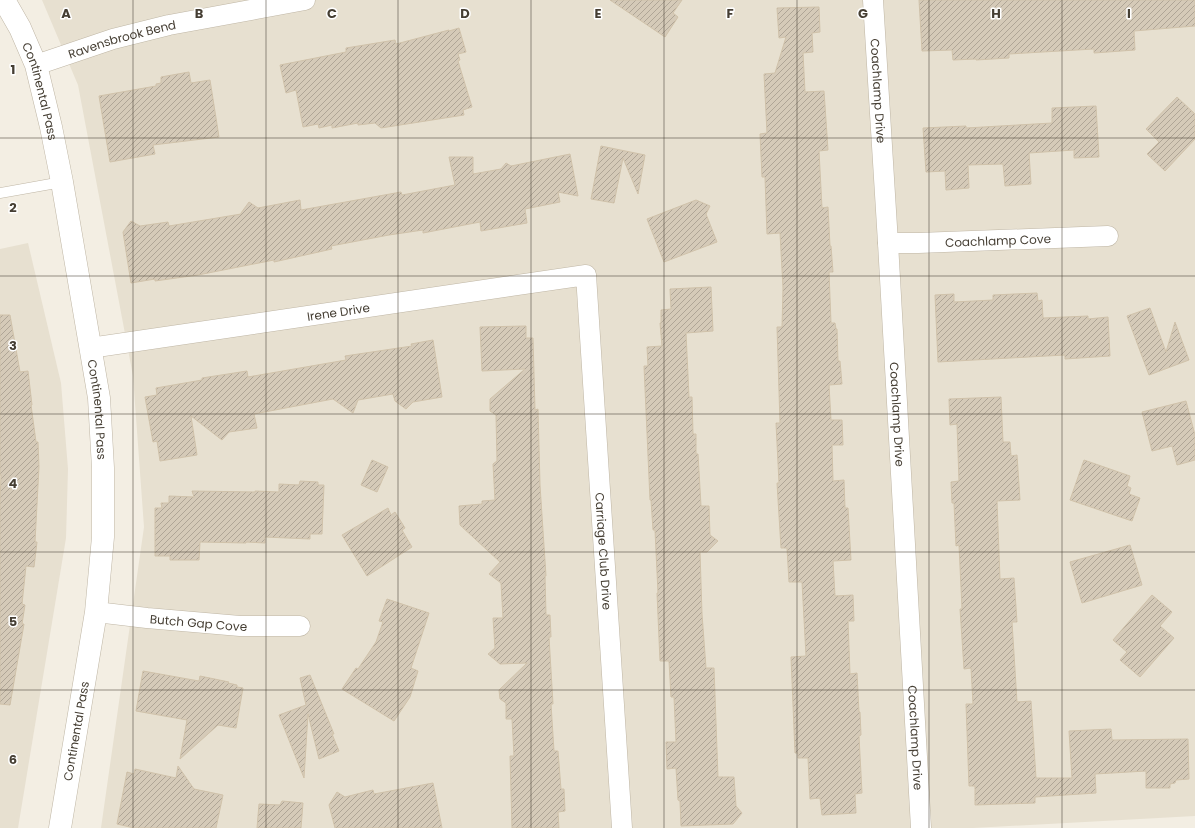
<svg xmlns="http://www.w3.org/2000/svg" width="1195" height="828" font-family="Poppins,sans-serif">
  <style>
    .residential { fill: #e7e0d0 }
    .building { fill: url(#building-hatch); stroke: #d0c2aa }
    .lines { fill: none; stroke-linecap: round; stroke-linejoin: round }
    .service-casing { stroke: #bfb6a5; stroke-width: 11 }
    .minor-casing { stroke: #bfb6a5; stroke-width: 21 }
    .tertiary-casing { stroke: #bfb6a5; stroke-width: 23 }
    .service { stroke: #fff; stroke-width: 10 }
    .minor { stroke: #fff; stroke-width: 20 }
    .tertiary { stroke: #fff; stroke-width: 22 }
    .grid { fill: none; stroke: #453e33; stroke-width: 1; stroke-opacity: 0.55 }
    .labels { text-anchor: middle; dominant-baseline: central; stroke-width: 3; stroke-linejoin: round; paint-order: stroke }
    .street-label { font-size: 12px; fill: #453e33; stroke: #fff }
    .grid-label { font-size: 13px; text-anchor: middle; font-weight: bold; fill: #453e33; stroke: #fff; stroke-width: 3; stroke-linejoin: round; paint-order: stroke }
  </style>
  <defs>
    <pattern id="building-hatch" width="6" height="6" patternUnits="userSpaceOnUse"><rect width="6" height="6" fill="#d5cab8"/><path d="M-1 1l2-2M0 6l6-6M5 7l2-2" fill="none" stroke="#afa596"/></pattern>
  </defs>
  <rect width="100%" height="100%" fill="#f3eee3"/>
  <g class="residential">
    <polygon points="42,0 1195,0 1195,816 973,828 101,828 144,527 133,376 78,85"/>
    <polygon points="28,243 61,383 68,469 66,538 18,828 0,828 0,249"/>
  </g>
  <g class="building">
    <polygon points="610,0 682,0 673,13 678,17 665,37"/>
    <polygon points="919,0 1195,0 1195,26 1134,31 1135,50 1094,53 1094,49 1009,54 1009,58 976,60 976,59 953,60 952,50 922,51"/>
    <polygon points="819,7 820,32 812,33 813,52 803,53 805,92 824,91 828,150 819,151 822,208 828,207 830,246 831,246 833,272 829,272 831,323 835,323 836,329 837,329 838,361 840,361 842,384 829,385 831,420 842,420 843,445 832,445 833,481 844,480 845,508 848,508 851,560 833,561 835,596 853,595 854,621 848,621 850,674 857,673 859,712 860,712 861,735 859,736 862,793 855,794 856,813 822,815 820,798 810,799 808,758 798,758 798,753 795,753 791,657 806,656 802,582 789,582 787,548 781,548 777,483 779,483 776,423 780,423 777,327 782,327 783,288 780,233 767,234 765,177 762,177 760,134 767,133 764,74 775,73 786,37 779,38 777,8"/>
    <polygon points="459,28 466,52 458,54 460,60 458,61 472,107 463,110 464,115 381,128 375,123 358,125 358,123 332,128 332,125 319,128 318,124 303,127 296,90 286,93 280,65 346,52 346,48 395,40 396,44 449,30 449,31"/>
    <polygon points="189,72 191,83 210,80 219,137 153,145 155,154 110,162 99,96 156,86 156,84 161,83 161,77"/>
    <polygon points="1177,97 1195,114 1195,139 1165,171 1147,154 1159,142 1146,129"/>
    <polygon points="1096,106 1099,157 1074,158 1074,150 1029,153 1031,184 1005,186 1003,164 968,165 969,188 946,190 945,171 926,172 923,128 966,126 966,128 1052,123 1052,108"/>
    <polygon points="601,146 645,155 638,194 623,158 614,203 591,199"/>
    <polygon points="570,154 578,196 558,192 560,202 525,209 527,223 481,231 480,222 423,233 423,230 389,235 331,246 332,249 274,262 274,260 198,275 155,281 155,279 131,283 123,232 131,221 140,226 168,222 169,226 241,214 241,213 249,202 258,208 300,200 301,210 401,192 402,195 455,185 449,157 473,157 473,174 501,169 506,163 511,166"/>
    <polygon points="696,200 710,206 706,214 717,242 664,262 647,219"/>
    <polygon points="711,287 713,331 686,333 689,397 692,397 693,434 696,434 696,454 698,454 701,506 709,506 710,535 718,541 707,552 700,552 702,614 706,668 714,668 718,777 734,777 736,806 742,813 733,824 681,826 680,801 678,800 676,768 667,769 666,742 676,742 674,697 671,697 669,661 660,661 657,593 658,593 655,530 653,530 651,500 650,500 644,366 648,366 647,347 662,346 660,323 661,323 661,310 671,309 670,289"/>
    <polygon points="1037,293 1038,301 1042,300 1043,318 1088,316 1088,319 1108,317 1110,356 1065,359 1065,355 938,362 935,295 954,294 954,302 993,300 993,295"/>
    <polygon points="1150,308 1166,352 1175,322 1189,360 1149,375 1127,316"/>
    <polygon points="0,315 10,315 20,372 28,371 32,405 31,405 36,442 38,442 39,467 35,542 37,542 34,567 26,566 22,604 25,605 22,624 24,624 10,705 0,704 0,501 1,475 0,475"/>
    <polygon points="526,326 526,338 533,338 535,410 538,409 540,485 546,576 545,576 546,615 550,615 551,637 549,637 553,704 551,704 554,751 558,751 561,789 564,789 565,811 558,812 559,828 512,828 510,756 514,756 512,719 506,719 506,703 500,699 499,690 527,663 500,664 488,654 495,648 493,618 503,618 501,583 489,574 500,562 460,525 459,506 482,504 482,501 495,500 493,464 497,461 496,415 490,411 490,399 525,369 482,371 480,327"/>
    <polygon points="433,340 442,397 413,402 406,409 395,401 393,394 358,400 353,413 333,399 254,414 257,428 229,432 222,440 191,416 197,455 160,461 157,441 153,442 145,397 157,395 156,388 202,380 202,378 247,371 248,377 346,360 345,356 412,346 411,344"/>
    <polygon points="1001,397 1003,442 1010,442 1011,456 1017,455 1020,500 997,501 1000,579 1014,578 1017,622 1012,622 1017,702 1031,701 1036,778 1072,778 1069,731 1111,729 1112,740 1188,739 1189,779 1176,780 1175,783 1170,784 1170,788 1146,788 1146,771 1095,774 1096,793 1035,797 1035,803 975,805 975,786 969,786 966,704 973,704 971,668 964,669 960,609 962,609 959,545 956,546 954,503 952,503 951,482 959,481 957,424 950,425 949,399"/>
    <polygon points="1186,401 1195,435 1195,460 1177,465 1172,446 1152,451 1142,412"/>
    <polygon points="372,460 388,467 377,492 361,485"/>
    <polygon points="1084,460 1130,476 1127,486 1131,488 1129,494 1140,498 1132,521 1070,500"/>
    <polygon points="300,481 318,482 318,485 324,485 322,534 310,534 310,539 265,537 265,543 246,542 246,543 200,542 199,560 170,560 170,556 155,556 155,508 162,508 161,503 169,503 169,496 194,497 192,491 255,492 255,491 279,492 279,484 299,485"/>
    <polygon points="388,508 391,515 395,512 405,528 402,530 412,547 367,576 342,535"/>
    <polygon points="1130,545 1142,585 1082,603 1070,562"/>
    <polygon points="1152,595 1172,612 1160,626 1174,638 1140,677 1120,660 1127,652 1113,640"/>
    <polygon points="387,599 429,613 411,668 418,671 410,697 394,721 342,689 356,668 358,669 376,642 383,622 379,621"/>
    <polygon points="143,671 199,681 200,676 229,682 228,683 237,685 237,687 243,688 236,728 218,725 180,759 187,720 136,711"/>
    <polygon points="310,675 334,734 332,734 339,751 319,759 308,714 304,778 279,715 306,705 300,678"/>
    <polygon points="178,766 194,789 223,795 216,828 134,828 117,824 127,772 134,774 135,769 176,778"/>
    <polygon points="433,783 442,828 335,828 329,805 337,792 345,797 373,790 374,794"/>
    <polygon points="282,801 303,803 301,828 257,828 259,804 280,805"/>
  </g>
  <g class="lines">
    <defs>
      <polyline id="service" points="0,193 62,182"/>
      <g id="minor">
        <path id="s1" d="M873,0L888,243L921,828"/>
        <path id="s2" d="M36,65L113,39L169,25L305,0"/>
        <path id="s3" d="M888,243H918L1108,236"/>
        <path id="s4" d="M90,348L586,275L622,828"/>
        <path id="s5" d="M96,612L147,618L240,626H300"/>
      </g>
      <g id="tertiary">
        <path id="s6" d="M4,0L20,28L36,65L51,127L62,182L99,398L103,468V537L96,612L60,828"/>
      </g>
    </defs>
    <use href="#service" class="service-casing"/>
    <use href="#minor" class="minor-casing"/>
    <use href="#tertiary" class="tertiary-casing"/>
    <use href="#service" class="service"/>
    <use href="#minor" class="minor"/>
    <use href="#tertiary" class="tertiary"/>
  </g>
  <path class="grid" d="M133,0V828M266,0V828M398,0V828M531,0V828M664,0V828M797,0V828M929,0V828M1062,0V828M0,138H1195M0,276H1195M0,414H1195M0,552H1195M0,690H1195"/>
  <g class="labels">
    <g class="street-label">
      <text stroke="none"><textPath href="#s2" startOffset="90">Ravensbrook Bend</textPath></text>
      <text stroke="none"><textPath href="#s6" startOffset="99">Continental Pass</textPath></text>
      <text stroke="none"><textPath href="#s1" startOffset="91">Coachlamp Drive</textPath></text>
      <text stroke="none"><textPath href="#s3" startOffset="110">Coachlamp Cove</textPath></text>
      <text stroke="none"><textPath href="#s4" startOffset="251">Irene Drive</textPath></text>
      <text stroke="none"><textPath href="#s6" startOffset="423">Continental Pass</textPath></text>
      <text stroke="none"><textPath href="#s1" startOffset="415">Coachlamp Drive</textPath></text>
      <text stroke="none"><textPath href="#s4" startOffset="778">Carriage Club Drive</textPath></text>
      <text stroke="none"><textPath href="#s5" startOffset="103">Butch Gap Cove</textPath></text>
      <text transform="translate(76 731) rotate(-80)">Continental Pass</text>
      <text stroke="none"><textPath href="#s1" startOffset="739">Coachlamp Drive</textPath></text>
    </g>
  </g>
  <g class="grid-label">
    <text x="66" y="18">A</text>
    <text x="199" y="18">B</text>
    <text x="332" y="18">C</text>
    <text x="465" y="18">D</text>
    <text x="598" y="18">E</text>
    <text x="730" y="18">F</text>
    <text x="863" y="18">G</text>
    <text x="996" y="18">H</text>
    <text x="1129" y="18">I</text>
    <text x="13" y="74">1</text>
    <text x="13" y="212">2</text>
    <text x="13" y="350">3</text>
    <text x="13" y="488">4</text>
    <text x="13" y="626">5</text>
    <text x="13" y="764">6</text>
  </g>
</svg>
